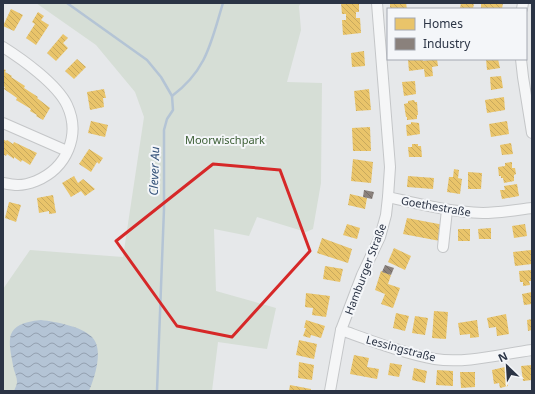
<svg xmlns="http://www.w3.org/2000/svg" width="535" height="394" font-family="'Noto Sans',sans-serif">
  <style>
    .park { fill: #d6ded6 }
    .water { fill: url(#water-waves) }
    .homes { fill: url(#homes-back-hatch) }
    .industry { fill: url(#industry-back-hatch) }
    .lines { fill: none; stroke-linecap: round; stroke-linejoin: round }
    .stream { stroke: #b4c4d5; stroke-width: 2.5 }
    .minor-casing { stroke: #c4c6c8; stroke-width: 12 }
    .minor { stroke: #f5f6f7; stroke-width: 10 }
    .marked { fill: none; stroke: #d62828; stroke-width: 3; stroke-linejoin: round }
    .labels { text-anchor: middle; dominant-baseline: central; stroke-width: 4; stroke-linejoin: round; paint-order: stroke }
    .park-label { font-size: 11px; fill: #3f6138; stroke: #f4f6f9 }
    .street-label { font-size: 11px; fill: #2b3445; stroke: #f4f6f9 }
    .water-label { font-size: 12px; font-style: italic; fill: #34527a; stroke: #f4f6f9 }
  </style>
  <defs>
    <pattern id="water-waves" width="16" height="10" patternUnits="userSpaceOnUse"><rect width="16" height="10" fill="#b4c4d5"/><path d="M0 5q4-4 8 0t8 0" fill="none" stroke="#93a0af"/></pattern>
    <pattern id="homes-back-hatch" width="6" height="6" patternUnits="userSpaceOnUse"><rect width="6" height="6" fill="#e9c46a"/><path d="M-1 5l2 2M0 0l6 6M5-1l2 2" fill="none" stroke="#c8a95d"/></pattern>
    <pattern id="industry-back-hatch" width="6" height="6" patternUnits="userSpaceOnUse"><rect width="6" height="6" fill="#8a817c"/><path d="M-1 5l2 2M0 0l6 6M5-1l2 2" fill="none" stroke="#716a67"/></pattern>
  </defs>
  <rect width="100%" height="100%" fill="#e6e8ea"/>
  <polygon class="park" points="36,3 301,3 299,6 301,30 287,82 322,83 321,183 313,229 306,232 257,217 249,236 214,229 216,291 276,308 267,349 218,342 212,391 3,391 3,289 30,250 123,257 144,117 135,92 96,45"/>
  <path class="water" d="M41,320C56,322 81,326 92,337C104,349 95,377 89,391H14C15,388 17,385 17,382C17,378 15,373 14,370C8,338 3,324 41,320Z"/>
  <g class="homes">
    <polygon points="341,3 359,3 359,12 356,12 356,18 360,18 361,33 343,35 342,20 346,20 346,14 342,14"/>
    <polygon points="390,3 406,3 407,9 390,9"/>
    <polygon points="461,3 474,3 473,9 460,8"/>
    <polygon points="481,3 503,3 502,9 481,8"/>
    <polygon points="11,9 23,15 14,31 3,26"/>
    <polygon points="38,12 44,16 41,20 49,25 36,45 26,38 35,24 32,22"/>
    <polygon points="63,34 68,38 63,43 68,48 56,61 47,53"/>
    <polygon points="364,51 365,66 352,67 351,53"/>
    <polygon points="77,59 86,67 74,79 65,71"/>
    <polygon points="423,59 423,61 437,59 438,66 432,67 433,76 425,77 424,69 409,71 408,60"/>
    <polygon points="486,59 498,59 500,68 487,70"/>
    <polygon points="3,69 6,70 5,72 12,76 11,77 25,86 24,88 38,97 37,98 50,108 43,120 36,116 37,115 30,111 31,109 16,100 17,98 4,89 5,87 3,86"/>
    <polygon points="501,76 503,88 491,90 490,77"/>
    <polygon points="415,81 416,94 404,96 402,82"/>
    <polygon points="104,89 106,98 103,98 104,107 90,110 87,92"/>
    <polygon points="369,89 371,110 356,111 354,91"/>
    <polygon points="504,97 505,110 487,113 485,100"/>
    <polygon points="414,100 415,102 417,102 418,115 417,115 417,119 407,120 407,117 406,117 404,104 408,103 408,101"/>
    <polygon points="91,121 108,125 105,137 88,133"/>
    <polygon points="507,121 509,134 491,137 489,124"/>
    <polygon points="411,122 419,123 420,134 407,136 406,125 411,124"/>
    <polygon points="370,127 371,151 353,151 352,128"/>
    <polygon points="3,139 6,141 7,140 13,144 14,142 37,153 30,165 22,160 21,162 14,157 14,159 7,154 6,156 3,154"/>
    <polygon points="511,143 513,154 502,155 500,145"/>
    <polygon points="412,144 418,144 418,146 421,146 422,157 409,157 408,147 412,147"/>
    <polygon points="89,149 103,158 99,164 97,162 91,172 79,164"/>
    <polygon points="353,159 373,162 371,183 351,181"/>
    <polygon points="512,162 512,168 515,168 516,174 514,175 514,181 504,183 503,178 501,178 501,176 499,176 498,167 505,166 505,163"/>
    <polygon points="454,169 459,170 458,178 462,179 460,194 447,192 449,177 453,177"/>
    <polygon points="468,172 482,173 481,189 468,189"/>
    <polygon points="74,176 78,183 83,179 95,189 85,196 81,191 71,197 62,183"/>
    <polygon points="408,176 434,178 433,189 407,187"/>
    <polygon points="517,184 519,196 502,199 500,190 505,190 504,186"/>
    <polygon points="350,194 367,198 365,209 348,205"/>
    <polygon points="53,195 56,213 49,214 49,211 39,213 37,198"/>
    <polygon points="9,202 21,205 16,222 5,218"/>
    <polygon points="407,218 444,225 440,241 403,234"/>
    <polygon points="347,224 360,228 357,239 343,235"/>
    <polygon points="525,224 527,236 514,238 512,226"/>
    <polygon points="491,228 491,239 479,239 478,229"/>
    <rect x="458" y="229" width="12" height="12"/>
    <polygon points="322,238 352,249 348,263 317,253"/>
    <polygon points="394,248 411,256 405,270 388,262"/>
    <polygon points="531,250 532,264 515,266 513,252"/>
    <polygon points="325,266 343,269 340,282 323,279"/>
    <polygon points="532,270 532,281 529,281 530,285 523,286 523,282 520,282 519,271"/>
    <polygon points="381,271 391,275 388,284 400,288 393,308 381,304 385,294 375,290"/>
    <polygon points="532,292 532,304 524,305 522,294"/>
    <polygon points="306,293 330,296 326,317 312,315 313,308 305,307"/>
    <polygon points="434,311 448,312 446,339 432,338"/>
    <polygon points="396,313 409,316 405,331 393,328"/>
    <polygon points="506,314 509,334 497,336 496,327 489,328 487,318"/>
    <polygon points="415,316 428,318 425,335 412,333"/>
    <polygon points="532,319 532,330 528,331 527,320"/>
    <polygon points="306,320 325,326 321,338 311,335 310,338 303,336 306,328 304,328"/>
    <polygon points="477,320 479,337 470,338 470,334 460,335 458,323"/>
    <polygon points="299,340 317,344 314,359 296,355"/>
    <polygon points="354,355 369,358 367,367 379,369 377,379 350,374"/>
    <polygon points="299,362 314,365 312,380 298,378"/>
    <polygon points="390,363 402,365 399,377 388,375"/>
    <polygon points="532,365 532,380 523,381 521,366"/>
    <polygon points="505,367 508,386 500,388 499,383 494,384 492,370"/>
    <polygon points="414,368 427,371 425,383 412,380"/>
    <polygon points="437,370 453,371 453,386 436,385"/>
    <polygon points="460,372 475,372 475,387 461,388"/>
    <polygon points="290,385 311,389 311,391 289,391"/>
  </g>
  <g class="industry">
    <polygon points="364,190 374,192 372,199 363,197"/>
    <polygon points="385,265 394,268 391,275 382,272"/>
  </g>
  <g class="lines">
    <g class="stream">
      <polyline points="67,3 147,60 161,77 172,96 173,110 167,119 164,130 164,209 157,391"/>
      <path d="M172,96C207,70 211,42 223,3"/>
    </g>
    <defs>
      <g id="minor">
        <polyline points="522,9 523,3"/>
        <path d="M3,47C22,59 57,84 67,105C81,135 67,168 36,181C31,183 24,185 18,185C13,185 8,184 3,183"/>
        <polyline points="521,59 523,77 532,133"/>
        <polyline points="3,123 67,151"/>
        <path d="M388,197C419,204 451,212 483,213C499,213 516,210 532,208"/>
        <polyline points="443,247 447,210"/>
        <path d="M341,330C372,341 403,353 435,359C465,364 502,354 532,350"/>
        <polyline points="330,391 341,330 362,275 380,237 386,215 388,197 390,167 377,3"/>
      </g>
    </defs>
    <use href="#minor" class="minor-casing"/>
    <use href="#minor" class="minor"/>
  </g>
  <path class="marked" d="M213,164L280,170L310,251L232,337L177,326L116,241Z"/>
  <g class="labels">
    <g class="park-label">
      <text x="225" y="139">Moorwischpark</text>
    </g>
    <g class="street-label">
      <text transform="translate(436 206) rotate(10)">Goethestraße</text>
      <text transform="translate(365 269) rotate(-69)">Hamburger Straße</text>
      <text transform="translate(401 348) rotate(15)">Lessingstraße</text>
    </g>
    <g class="water-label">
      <text transform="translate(154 171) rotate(-88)">Clever Au</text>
    </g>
  </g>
  <rect width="535" height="394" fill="none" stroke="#2b3445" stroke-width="8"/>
  <rect x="387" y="8" width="140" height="52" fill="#f4f6f9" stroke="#a4a8b1"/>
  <rect x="395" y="18" width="20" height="12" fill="#e9c46a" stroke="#a4a8b1"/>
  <text x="423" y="28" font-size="12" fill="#2b3445">Homes</text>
  <rect x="395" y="38" width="20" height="12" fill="#8a817c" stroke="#a4a8b1"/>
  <text x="423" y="48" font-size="12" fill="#2b3445">Industry</text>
  <g transform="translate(507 366) rotate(335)" stroke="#f4f6f9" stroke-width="3" paint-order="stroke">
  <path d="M0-3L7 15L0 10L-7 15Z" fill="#2b3445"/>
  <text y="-6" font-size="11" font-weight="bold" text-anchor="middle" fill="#2b3445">N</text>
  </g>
</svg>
